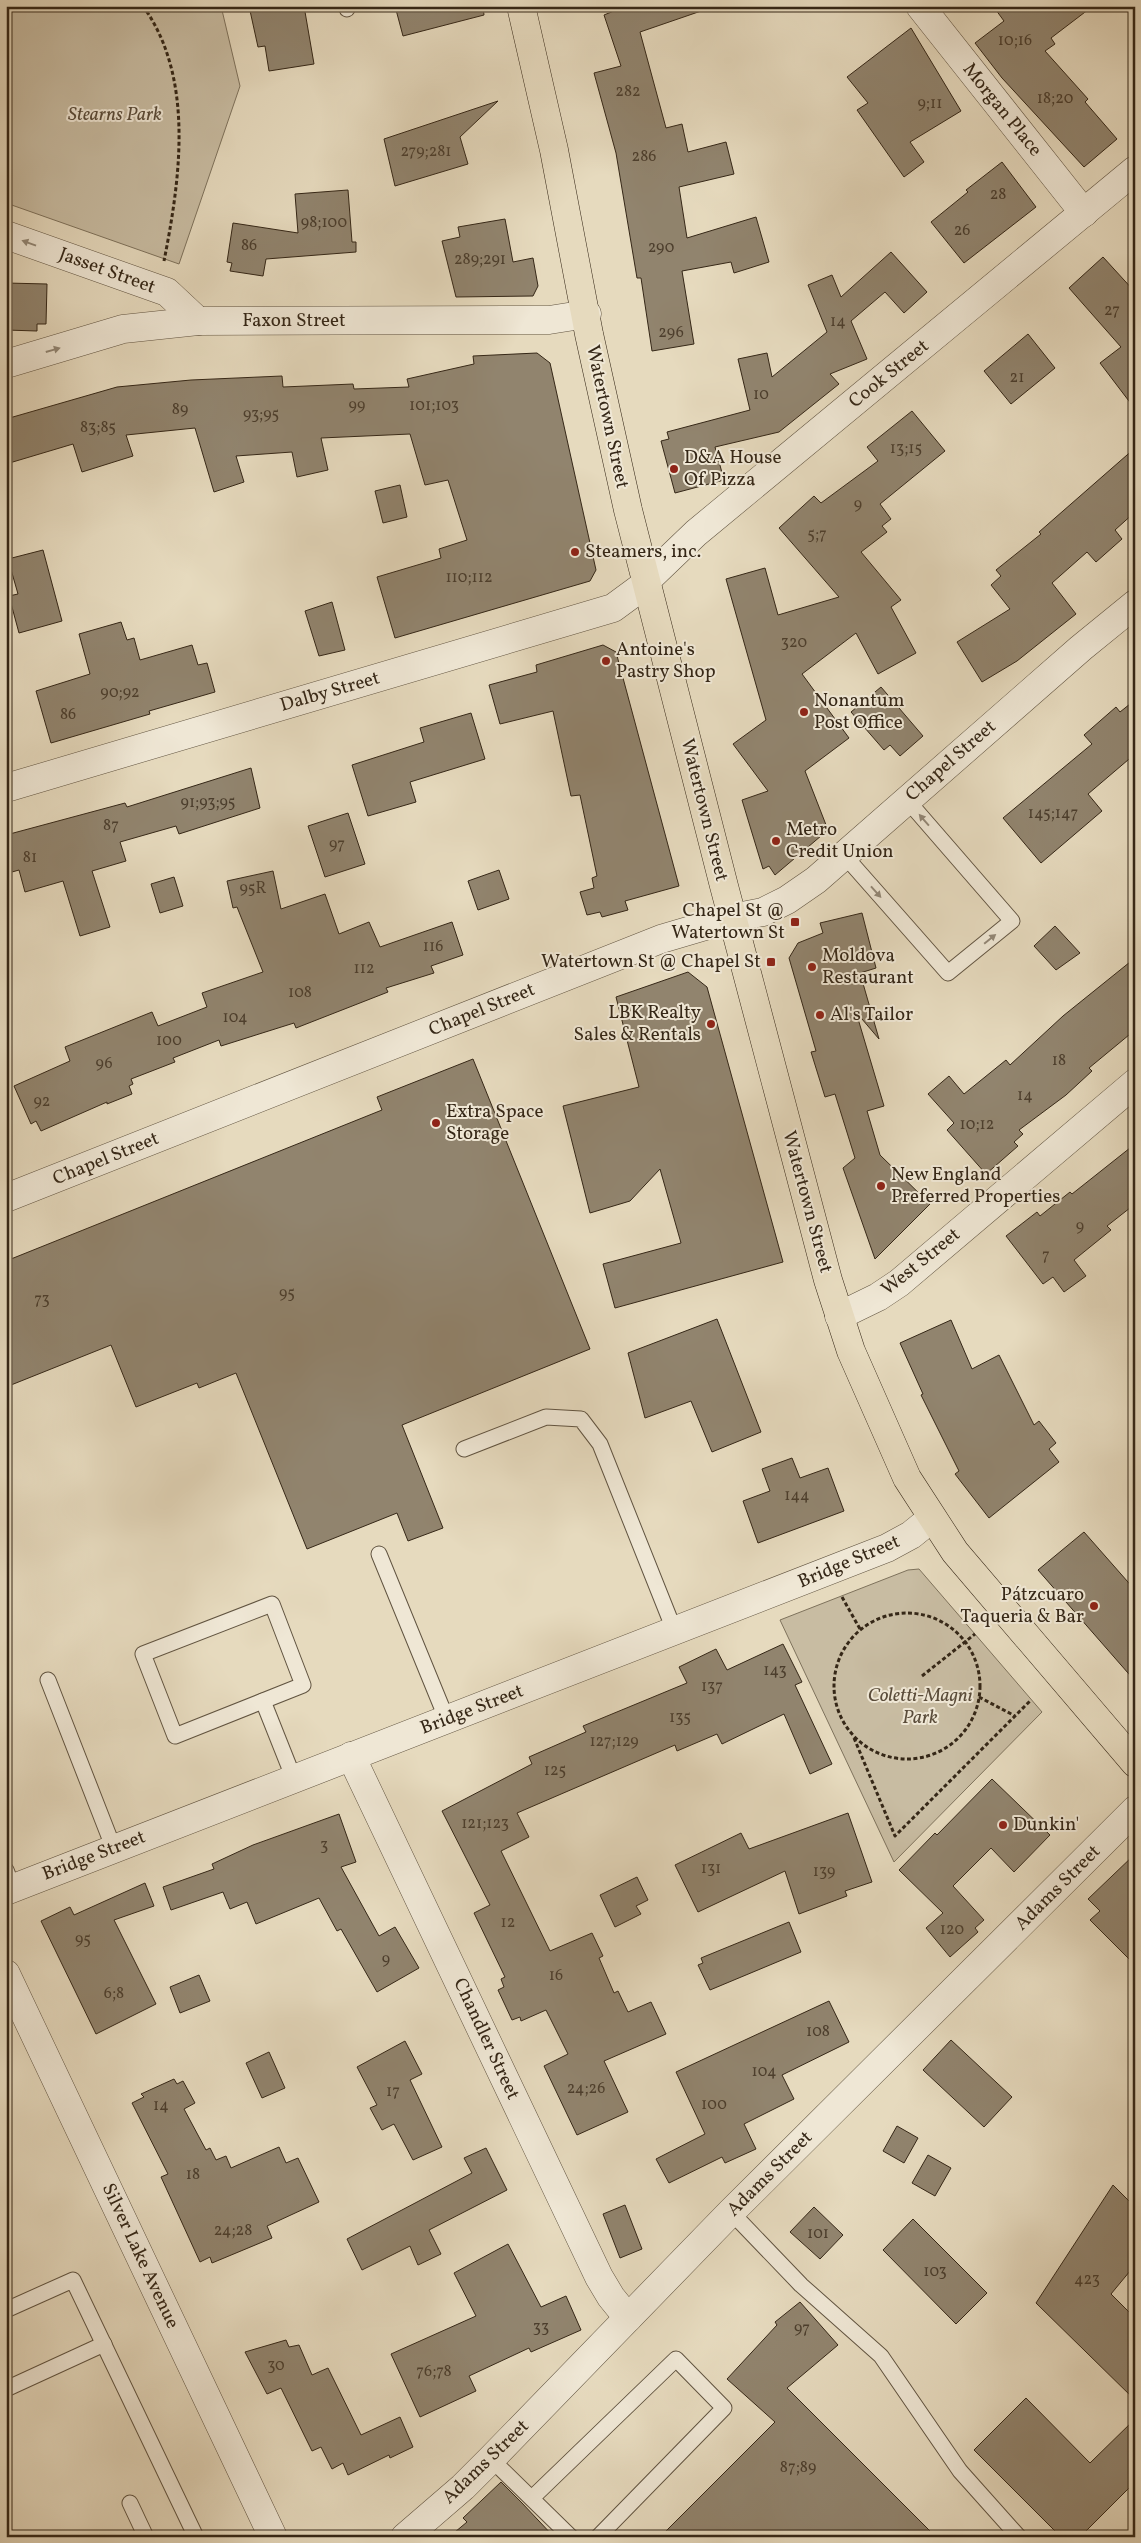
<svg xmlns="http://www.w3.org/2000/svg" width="1141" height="2543" font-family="Vollkorn,serif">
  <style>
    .green { fill: #c8bca2; stroke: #7e725c }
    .building { fill: #91846e; stroke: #352717 }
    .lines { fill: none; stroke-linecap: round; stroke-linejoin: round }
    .service-casing { stroke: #615441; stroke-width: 17 }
    .minor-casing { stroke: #615441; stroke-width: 29 }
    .tertiary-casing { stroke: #615441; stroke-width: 29 }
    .primary-casing { stroke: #352717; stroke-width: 29 }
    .path { stroke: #352717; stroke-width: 3; stroke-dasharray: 4 2.5; stroke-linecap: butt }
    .service { stroke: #efe7d5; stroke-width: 15 }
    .minor { stroke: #efe7d5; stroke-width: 28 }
    .tertiary { stroke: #efe7d5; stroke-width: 28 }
    .primary { stroke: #e6dabe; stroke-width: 28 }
    .oneway { fill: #928776 }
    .poi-dot { fill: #8f2418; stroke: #efe7d5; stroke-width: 2 }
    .labels { text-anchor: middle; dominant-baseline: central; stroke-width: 4; stroke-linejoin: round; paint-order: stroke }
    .number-label { font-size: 16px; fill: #4c3e2d }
    .street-label { font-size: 19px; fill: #352717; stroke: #efe7d5 }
    .park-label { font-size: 19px; font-style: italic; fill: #5a4c3a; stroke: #efe7d5 }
    .poi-label { font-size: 19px; fill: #352717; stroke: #efe7d5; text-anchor: start }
  </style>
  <rect width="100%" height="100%" fill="#e6dabe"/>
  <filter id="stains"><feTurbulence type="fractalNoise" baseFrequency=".004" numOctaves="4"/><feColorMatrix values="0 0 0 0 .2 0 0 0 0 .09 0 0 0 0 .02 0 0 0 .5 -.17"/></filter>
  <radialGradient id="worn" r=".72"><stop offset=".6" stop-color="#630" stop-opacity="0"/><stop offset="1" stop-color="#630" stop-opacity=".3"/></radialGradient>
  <g class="green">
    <polygon points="6,6 221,6 240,86 179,264 6,203"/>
    <polygon points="919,1569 1042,1712 894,1862 780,1620 908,1570"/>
  </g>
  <g class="building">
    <polygon points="249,6 304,6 314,64 269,71 265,46 258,47"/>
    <polygon points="395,6 483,6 484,15 403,36"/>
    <polygon points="626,6 703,6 704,10 640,32 666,128 682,124 688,152 726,142 734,174 679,187 687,238 756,217 769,262 734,273 731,262 682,271 694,344 652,351 641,278 637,278 616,153 594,73 621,66 604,15"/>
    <polygon points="993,6 1093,6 1051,38 1055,44 1045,51 1088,99 1085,102 1117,139 1084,167 1002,78 975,43 1004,21"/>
    <polygon points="911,28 961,111 910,142 924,162 904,177 857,110 868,103 847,77"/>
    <polygon points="498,101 460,137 468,164 395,186 384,139"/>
    <polygon points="1002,162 1036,207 964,263 931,222 968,192 966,190"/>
    <polygon points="348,190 352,242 356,242 356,252 266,259 263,276 230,271 232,263 227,262 233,223 298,233 295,194"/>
    <polygon points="505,219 513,262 533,258 538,286 533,296 456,297 442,241 460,237 458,227"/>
    <polygon points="891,252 927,292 904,313 885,292 851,321 867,359 830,374 839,384 779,432 715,447 724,480 675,493 661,441 669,439 667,432 750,410 738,359 767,353 772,377 827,332 808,285 832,275 841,297"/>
    <polygon points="1103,257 1135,292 1135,409 1100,363 1121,347 1069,288"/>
    <polygon points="6,283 47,284 46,324 37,324 37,331 6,330"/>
    <polygon points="1028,334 1055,368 1011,404 984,371"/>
    <polygon points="537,353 550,363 596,570 590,581 395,638 377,577 441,558 439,549 467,540 448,480 425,485 410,434 321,438 328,470 297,477 292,452 236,456 244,482 214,492 195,428 126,435 133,456 82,472 73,444 6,464 6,419 117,387 191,380 282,376 283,387 353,384 354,389 409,387 407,379 474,364 473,356"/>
    <polygon points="912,411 945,451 880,504 891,519 882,526 887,532 861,552 901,600 891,607 916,653 878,674 856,633 802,674 849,738 805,771 828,830 775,875 769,866 763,869 742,800 768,791 733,744 766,720 726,579 765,568 778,615 839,597 779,528 814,496 821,503 878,461 867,447"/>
    <polygon points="1135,448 1135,512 1115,530 1122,539 1096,562 1087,552 1052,583 1076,614 1017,661 982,682 957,642 1010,609 991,585 1001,576 996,570 1041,534 1039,532"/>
    <polygon points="400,485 407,517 383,523 375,491"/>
    <polygon points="43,550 62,621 19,633 9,596 18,594 8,559"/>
    <polygon points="332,602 345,650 319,656 305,611"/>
    <polygon points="121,622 127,640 134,638 140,660 192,645 198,665 207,663 215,692 149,711 150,714 51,743 36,691 90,674 79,634"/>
    <polygon points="603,645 616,652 679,886 625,901 628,910 602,917 600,912 587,915 580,892 594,888 592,878 597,876 580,795 571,796 553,711 500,724 489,685 537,672 536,665"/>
    <polygon points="881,687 923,736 900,756 890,745 884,750 851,712"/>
    <polygon points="1135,700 1135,754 1088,794 1102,811 1041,863 1003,818 1092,744 1084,735 1116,707 1120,712"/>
    <polygon points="471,713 485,759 410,782 416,802 368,816 352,765 424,742 420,728"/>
    <polygon points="251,768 260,808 179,834 176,826 120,842 126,861 92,871 110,927 80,936 63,881 25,892 19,870 12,872 6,850 6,835 125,803 127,807"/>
    <polygon points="348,813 365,864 325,877 308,826"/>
    <polygon points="499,870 509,899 478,910 468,881"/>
    <polygon points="273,871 281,909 325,894 339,934 369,922 380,947 452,922 463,955 431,966 434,973 386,988 388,992 296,1028 294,1023 221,1046 219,1040 173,1058 175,1062 131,1079 133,1084 129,1086 132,1094 107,1104 107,1102 41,1131 36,1121 31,1124 14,1086 70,1061 65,1047 152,1012 158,1026 207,1007 202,993 263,972 237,907 233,908 227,881"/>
    <polygon points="174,877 183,906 160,913 151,884"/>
    <polygon points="862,913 876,968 860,973 879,1039 856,1012 884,1106 867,1111 880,1155 930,1204 875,1259 843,1168 855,1158 835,1094 825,1097 811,1052 816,1051 789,958 798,943 823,933 820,923"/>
    <polygon points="1055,926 1080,953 1056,970 1034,946"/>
    <polygon points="1135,958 1135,1030 1089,1068 1092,1071 1066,1095 1019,1130 1023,1134 1014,1142 1018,1146 986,1174 947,1130 954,1123 928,1094 949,1076 964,1094 1006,1060 1010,1065 1063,1016"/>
    <polygon points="688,972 707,987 783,1262 615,1308 603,1264 681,1243 660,1169 630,1201 590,1213 563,1106 639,1087 616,997"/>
    <polygon points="473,1059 590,1349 402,1425 443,1528 408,1541 397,1513 307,1549 236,1373 199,1388 197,1383 136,1407 111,1345 6,1387 6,1261 382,1110 377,1097"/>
    <polygon points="1135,1144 1135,1204 1107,1226 1111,1230 1074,1260 1086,1276 1064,1292 1053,1277 1043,1284 1006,1236 1037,1212 1040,1216 1070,1192 1072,1194"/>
    <polygon points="717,1319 761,1432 712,1452 691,1401 645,1418 628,1353"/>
    <polygon points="951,1320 972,1369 999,1355 1034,1425 1039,1421 1056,1443 1049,1449 1059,1462 989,1518 955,1474 959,1471 921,1395 923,1394 900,1343"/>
    <polygon points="792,1458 800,1478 828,1468 844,1511 758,1543 743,1501 770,1491 762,1469"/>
    <polygon points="1084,1532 1135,1590 1135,1681 1038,1570"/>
    <polygon points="783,1644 802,1682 795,1685 832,1764 810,1774 784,1714 722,1744 717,1734 677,1751 675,1745 517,1813 529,1837 501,1851 550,1951 592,1933 603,1956 599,1958 614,1993 618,1991 628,2012 651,2002 666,2034 604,2061 628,2112 577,2135 544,2066 568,2054 546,2010 521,2021 520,2017 512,2020 498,1990 504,1987 501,1979 505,1977 474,1913 490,1905 442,1811 532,1764 529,1757 586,1732 583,1726 687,1683 679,1667 716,1649 727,1670"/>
    <polygon points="992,1779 1050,1835 1014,1872 991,1848 953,1886 984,1920 975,1928 978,1932 950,1957 926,1928 943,1913 899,1870 935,1833 937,1835"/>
    <polygon points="848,1813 872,1882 845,1891 847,1896 799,1914 785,1871 698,1912 675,1865 741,1833 749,1849"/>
    <polygon points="339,1814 356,1862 341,1867 379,1936 395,1927 419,1968 377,1992 341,1929 337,1931 319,1898 256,1924 247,1902 230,1909 223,1892 171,1910 163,1887 214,1869 212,1864 253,1845"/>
    <polygon points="1135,1854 1135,1965 1090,1920 1100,1911 1088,1899"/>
    <polygon points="637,1877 648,1900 636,1906 641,1914 615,1927 600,1895"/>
    <polygon points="145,1883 154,1906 114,1920 156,2004 96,2034 41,1921 70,1907 74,1915"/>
    <polygon points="789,1922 801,1952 710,1990 698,1965 703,1963 701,1958"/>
    <polygon points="199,1975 210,2001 180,2013 170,1987"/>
    <polygon points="829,2001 849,2042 782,2075 794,2099 744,2124 756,2149 725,2163 722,2157 669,2183 656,2159 705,2134 676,2072"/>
    <polygon points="951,2040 1012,2097 984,2127 923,2070"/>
    <polygon points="405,2041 422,2074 410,2080 442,2147 413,2160 394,2124 382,2130 370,2108 377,2105 357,2067"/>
    <polygon points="269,2052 285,2088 262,2098 246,2063"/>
    <polygon points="174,2079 177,2084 183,2081 195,2103 184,2109 206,2150 210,2148 216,2160 226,2156 231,2168 279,2147 286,2163 298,2158 319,2202 267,2226 272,2238 212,2263 210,2257 200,2262 161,2177 168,2174 132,2103 144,2097 141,2094"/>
    <polygon points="897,2126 918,2138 904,2163 883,2151"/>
    <polygon points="486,2148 507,2190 429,2230 441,2254 418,2265 410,2246 362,2270 347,2239 472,2173 464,2158"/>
    <polygon points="928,2155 951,2168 935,2196 912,2183"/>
    <polygon points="1113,2185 1135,2207 1135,2265 1111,2294 1135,2318 1135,2400 1036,2303"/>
    <polygon points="625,2205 642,2249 620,2258 603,2214"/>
    <polygon points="814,2207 843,2235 820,2259 790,2232"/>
    <polygon points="913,2219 987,2293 956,2324 883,2250"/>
    <polygon points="508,2244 541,2307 566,2296 581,2330 531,2352 529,2348 469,2376 476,2391 420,2417 391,2354 476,2316 454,2273"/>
    <polygon points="800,2302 838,2345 787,2388 936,2537 660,2537 775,2422 727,2379 777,2325 775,2322"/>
    <polygon points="286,2340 289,2347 299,2345 312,2375 328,2368 361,2435 400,2417 413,2447 390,2458 389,2455 348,2475 343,2463 332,2469 321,2447 312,2451 281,2388 267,2394 245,2352"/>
    <polygon points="1026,2398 1090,2463 1135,2419 1135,2482 1080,2537 1061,2537 974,2450"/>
    <polygon points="501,2482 522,2503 554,2537 449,2537 467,2522 463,2518"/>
  </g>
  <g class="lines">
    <defs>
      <g id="service">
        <polyline points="346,6 347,9"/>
        <polyline points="844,855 948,973 1012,921 907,800"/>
        <polyline points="464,1449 546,1417 581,1419 600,1444 675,1632"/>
        <polyline points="379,1554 447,1720"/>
        <polygon points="272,1604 303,1685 175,1736 143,1654"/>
        <polyline points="48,1680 114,1849"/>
        <polyline points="263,1701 294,1779"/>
        <polyline points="6,1870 13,1888"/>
        <polyline points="731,2212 801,2285 881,2356 960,2471 1019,2537"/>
        <polyline points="6,2310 73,2280 196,2537"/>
        <polyline points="6,2389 104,2344"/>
        <polyline points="491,2459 571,2537"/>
        <polyline points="532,2498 676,2359 724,2408 598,2537"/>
        <polyline points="130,2503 146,2537"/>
      </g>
      <g id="minor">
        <polyline points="920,6 1084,213"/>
        <polyline points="6,235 167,292 198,321"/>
        <polyline points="6,364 123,329 198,321 549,320 587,314"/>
        <polyline points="647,580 696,533 1135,170"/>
        <polyline points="6,788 613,608 647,583"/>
        <polyline points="732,918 763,912 787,900 816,880 1081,648 1135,604"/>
        <polyline points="839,1316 878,1297 899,1283 1135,1083"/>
        <polyline points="351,1756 599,2277 611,2297 628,2318"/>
        <polyline points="6,1974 273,2537"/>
      </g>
      <g id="tertiary">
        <polyline points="6,1198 661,939 732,918"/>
        <polyline points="6,1891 887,1548 911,1535 932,1518"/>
        <polyline points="405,2537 463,2487 491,2459 731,2212 1135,1810"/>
      </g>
      <polyline id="primary" points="521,6 554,150 589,334 628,510 724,886 828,1280 851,1351 907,1478 955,1552 1135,1763"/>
    </defs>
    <use href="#service" class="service-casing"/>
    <use href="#minor" class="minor-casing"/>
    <use href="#tertiary" class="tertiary-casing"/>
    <use href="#primary" class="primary-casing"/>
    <g class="path">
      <path d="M143,6C195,78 180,180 164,261"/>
      <polyline points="842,1597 860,1629"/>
      <circle cx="907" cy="1686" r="73"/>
      <polyline points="922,1676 975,1634"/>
      <polyline points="979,1697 1015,1716"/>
      <polyline points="854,1738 895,1836 1031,1700"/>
    </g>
    <use href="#service" class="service"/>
    <use href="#minor" class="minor"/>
    <use href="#tertiary" class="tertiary"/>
    <use href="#primary" class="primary"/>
  </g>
  <defs><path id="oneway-solid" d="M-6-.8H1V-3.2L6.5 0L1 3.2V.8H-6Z" transform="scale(1.25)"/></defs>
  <g class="oneway">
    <use href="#oneway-solid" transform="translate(29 243) rotate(-160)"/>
    <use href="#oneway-solid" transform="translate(53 350) rotate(-16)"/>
    <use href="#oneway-solid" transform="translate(924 820) rotate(-131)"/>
    <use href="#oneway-solid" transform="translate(876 892) rotate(48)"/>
    <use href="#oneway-solid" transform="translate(990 939) rotate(-39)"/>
  </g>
  <g class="poi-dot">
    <circle cx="674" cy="469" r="5"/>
    <circle cx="575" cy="552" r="5"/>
    <circle cx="606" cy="661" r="5"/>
    <circle cx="804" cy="712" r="5"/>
    <circle cx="776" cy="841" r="5"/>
    <rect x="790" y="917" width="10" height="10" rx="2.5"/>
    <rect x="766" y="957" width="10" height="10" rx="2.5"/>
    <circle cx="812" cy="967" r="5"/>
    <circle cx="820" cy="1015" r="5"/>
    <circle cx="711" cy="1024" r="5"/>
    <circle cx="436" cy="1123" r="5"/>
    <circle cx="881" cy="1186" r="5"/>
    <circle cx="1094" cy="1606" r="5"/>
    <circle cx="1003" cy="1825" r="5"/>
  </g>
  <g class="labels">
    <g class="number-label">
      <text x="1015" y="41">10;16</text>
      <text x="628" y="92">282</text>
      <text x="1055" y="99">18;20</text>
      <text x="930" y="104">9;11</text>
      <text x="426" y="152">279;281</text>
      <text x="644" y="157">286</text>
      <text x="998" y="195">28</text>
      <text x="324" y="223">98;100</text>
      <text x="962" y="231">26</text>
      <text x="249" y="246">86</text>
      <text x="661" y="248">290</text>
      <text x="480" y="260">289;291</text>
      <text x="1112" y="311">27</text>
      <text x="838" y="322">14</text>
      <text x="671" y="333">296</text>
      <text x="1017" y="378">21</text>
      <text x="761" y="395">10</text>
      <text x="357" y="406">99</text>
      <text x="434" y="406">101;103</text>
      <text x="180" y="410">89</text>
      <text x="261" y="415">93;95</text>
      <text x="98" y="428">83;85</text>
      <text x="906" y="449">13;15</text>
      <text x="858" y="505">9</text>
      <text x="817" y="535">5;7</text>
      <text x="469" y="578">110;112</text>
      <text x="794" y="643">320</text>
      <text x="120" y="693">90;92</text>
      <text x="68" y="715">86</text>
      <text x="208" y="803">91;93;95</text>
      <text x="1053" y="814">145;147</text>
      <text x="111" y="826">87</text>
      <text x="337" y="845">97</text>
      <text x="30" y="858">81</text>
      <text x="253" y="889">95R</text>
      <text x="433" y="947">116</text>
      <text x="364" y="969">112</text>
      <text x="300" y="993">108</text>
      <text x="235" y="1018">104</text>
      <text x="169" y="1041">100</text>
      <text x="1059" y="1061">18</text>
      <text x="104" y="1064">96</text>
      <text x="1025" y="1096">14</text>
      <text x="42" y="1102">92</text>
      <text x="977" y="1125">10;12</text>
      <text x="1080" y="1227">9</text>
      <text x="1046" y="1256">7</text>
      <text x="287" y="1294">95</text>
      <text x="42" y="1300">73</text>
      <text x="797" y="1496">144</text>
      <text x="775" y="1671">143</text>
      <text x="712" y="1687">137</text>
      <text x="680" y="1718">135</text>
      <text x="614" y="1742">127;129</text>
      <text x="555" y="1771">125</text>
      <text x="485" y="1824">121;123</text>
      <text x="324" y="1846">3</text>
      <text x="711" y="1869">131</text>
      <text x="824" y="1872">139</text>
      <text x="508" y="1923">12</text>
      <text x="952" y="1930">120</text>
      <text x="83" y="1940">95</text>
      <text x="386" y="1960">9</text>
      <text x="556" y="1976">16</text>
      <text x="114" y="1994">6;8</text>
      <text x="818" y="2032">108</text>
      <text x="764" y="2072">104</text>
      <text x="586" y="2089">24;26</text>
      <text x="393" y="2092">17</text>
      <text x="714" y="2105">100</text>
      <text x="161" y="2106">14</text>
      <text x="193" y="2175">18</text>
      <text x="233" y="2231">24;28</text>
      <text x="818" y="2234">101</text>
      <text x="935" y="2272">103</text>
      <text x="1087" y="2280">423</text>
      <text x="541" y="2328">33</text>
      <text x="802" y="2329">97</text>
      <text x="276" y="2366">30</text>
      <text x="434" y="2372">76;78</text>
      <text x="798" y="2468">87;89</text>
    </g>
    <g class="street-label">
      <text transform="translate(1002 110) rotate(51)">Morgan Place</text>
      <text transform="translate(107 271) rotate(20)">Jasset Street</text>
      <text x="294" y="321">Faxon Street</text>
      <text transform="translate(889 374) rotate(-39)">Cook Street</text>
      <text transform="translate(607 417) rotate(78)">Watertown Street</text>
      <text transform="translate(330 692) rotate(-16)">Dalby Street</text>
      <text transform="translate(951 761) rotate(-41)">Chapel Street</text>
      <text transform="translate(704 810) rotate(76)">Watertown Street</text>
      <text transform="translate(482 1010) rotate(-22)">Chapel Street</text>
      <text transform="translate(106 1159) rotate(-22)">Chapel Street</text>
      <text transform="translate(807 1202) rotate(75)">Watertown Street</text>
      <text transform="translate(921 1262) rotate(-39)">West Street</text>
      <text transform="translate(849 1562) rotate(-23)">Bridge Street</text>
      <text transform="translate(472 1710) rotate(-21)">Bridge Street</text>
      <text transform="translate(94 1856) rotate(-21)">Bridge Street</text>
      <text transform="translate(1058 1888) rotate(-45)">Adams Street</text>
      <text transform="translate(486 2039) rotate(65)">Chandler Street</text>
      <text transform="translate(770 2174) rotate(-45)">Adams Street</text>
      <text transform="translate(140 2256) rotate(65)">Silver Lake Avenue</text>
      <text transform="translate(486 2462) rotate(-44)">Adams Street</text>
    </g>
    <g class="park-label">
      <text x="115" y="115">Stearns Park</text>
      <text x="920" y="1696">Coletti-Magni<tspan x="920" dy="22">Park</tspan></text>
    </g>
    <g class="poi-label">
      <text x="684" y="458">D&amp;A House<tspan x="684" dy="22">Of Pizza</tspan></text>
      <text x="585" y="552">Steamers, inc.</text>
      <text x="616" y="650">Antoine's<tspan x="616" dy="22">Pastry Shop</tspan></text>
      <text x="814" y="701">Nonantum<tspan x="814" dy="22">Post Office</tspan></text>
      <text x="786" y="830">Metro<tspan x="786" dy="22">Credit Union</tspan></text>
      <text x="785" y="911" text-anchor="end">Chapel St @<tspan x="785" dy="22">Watertown St</tspan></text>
      <text x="822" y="956">Moldova<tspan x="822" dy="22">Restaurant</tspan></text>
      <text x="761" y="962" text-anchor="end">Watertown St @ Chapel St</text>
      <text x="701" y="1013" text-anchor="end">LBK Realty<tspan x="701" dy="22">Sales &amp; Rentals</tspan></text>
      <text x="830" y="1015">Al's Tailor</text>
      <text x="446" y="1112">Extra Space<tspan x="446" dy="22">Storage</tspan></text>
      <text x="891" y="1175">New England<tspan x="891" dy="22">Preferred Properties</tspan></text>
      <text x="1084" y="1595" text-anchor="end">Pátzcuaro<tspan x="1084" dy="22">Taqueria &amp; Bar</tspan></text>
      <text x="1013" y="1825">Dunkin'</text>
    </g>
  </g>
  <rect width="1141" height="2543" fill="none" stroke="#e6dabe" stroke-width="25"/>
  <rect x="8" y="8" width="1126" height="2528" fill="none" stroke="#352717" stroke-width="2.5"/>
  <rect x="12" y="12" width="1116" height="2518" fill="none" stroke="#352717"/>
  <rect width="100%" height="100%" filter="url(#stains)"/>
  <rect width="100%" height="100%" fill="url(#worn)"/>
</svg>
